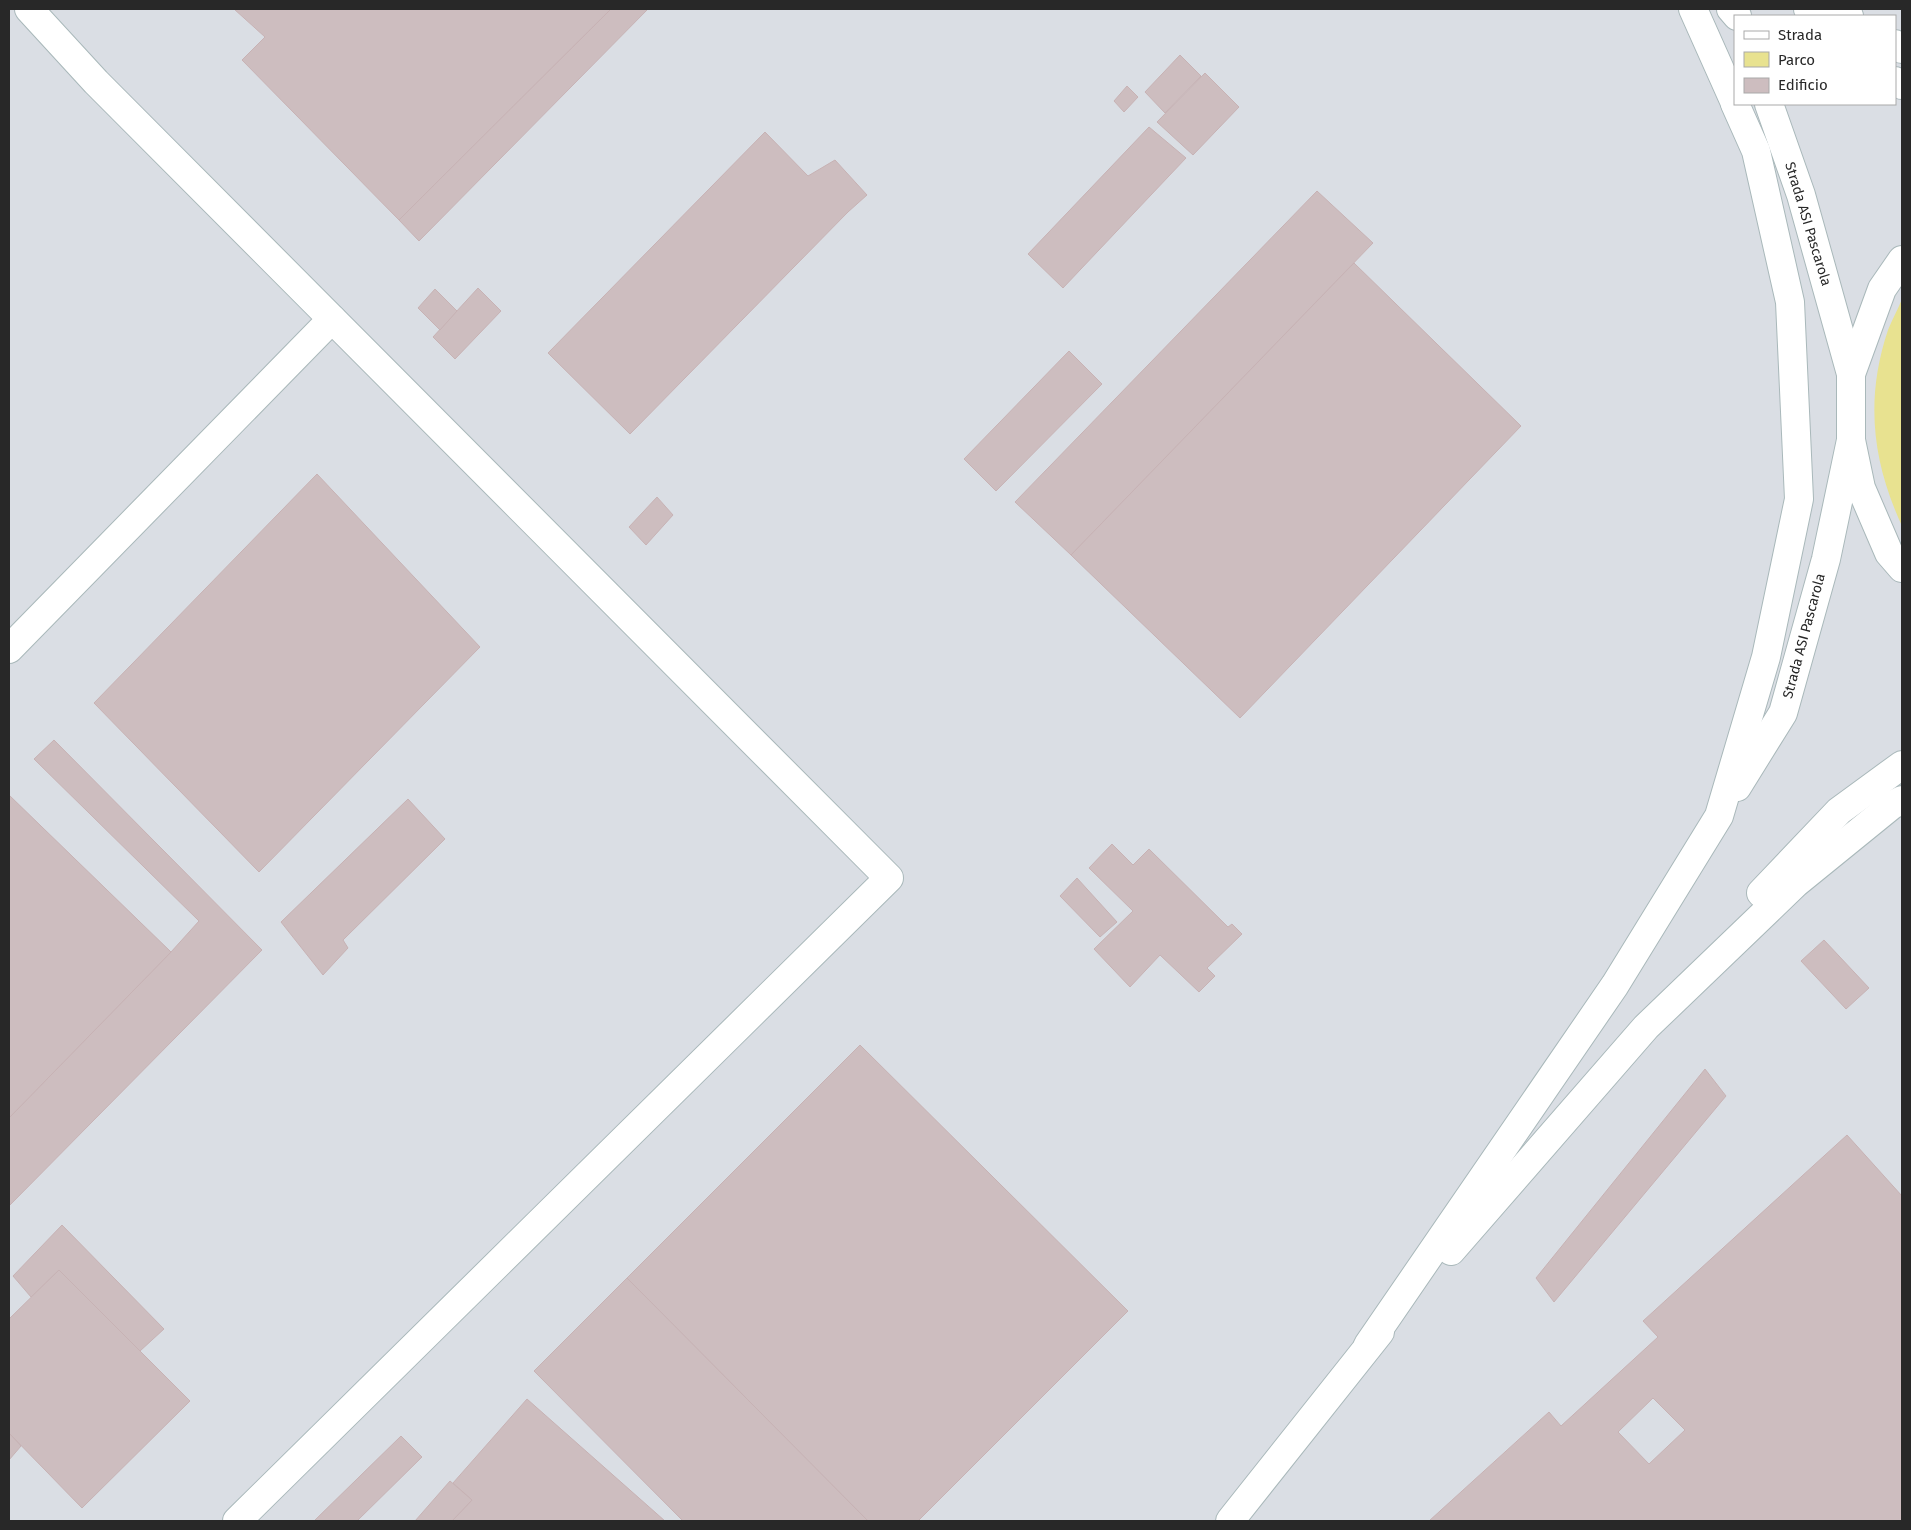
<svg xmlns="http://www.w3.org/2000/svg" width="1911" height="1530" font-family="'Fira Sans',sans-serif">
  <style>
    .industrial { fill: #dadee4; fill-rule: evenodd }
    .green { fill: #e8e290 }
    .building { fill: #cdbdbf; stroke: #c7b2b4; fill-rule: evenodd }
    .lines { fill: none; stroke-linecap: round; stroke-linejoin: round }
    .street-casing { stroke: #a9b8ba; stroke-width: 30 }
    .street { stroke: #fff; stroke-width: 28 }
    .labels { text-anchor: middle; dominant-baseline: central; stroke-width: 4.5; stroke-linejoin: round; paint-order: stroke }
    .street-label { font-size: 14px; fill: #282828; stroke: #fff }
  </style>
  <rect width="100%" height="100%" fill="#ecd8db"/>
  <path class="industrial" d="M9,9H1902V1521H9ZM1735,16H1895V104H1735Z"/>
  <path class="green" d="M1902,299V526C1872,461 1865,399 1888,330C1892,320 1898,309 1902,299Z"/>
  <g class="building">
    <polygon points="234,9 611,9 399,220 242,60 265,37"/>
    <polygon points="611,9 648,9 419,241 399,220"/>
    <polygon points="1180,55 1201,76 1165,113 1145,92"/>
    <polygon points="1205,73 1239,107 1193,155 1157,122"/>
    <polygon points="1127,86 1138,97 1124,112 1114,101"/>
    <polygon points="1149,127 1186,158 1063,288 1028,254"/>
    <polygon points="765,132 808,176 835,160 867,195 848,212 630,434 548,353"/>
    <polygon points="1317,191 1373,243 1071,555 1015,502"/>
    <polygon points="1354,263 1521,426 1240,718 1071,555"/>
    <polygon points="478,288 501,311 455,359 433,337"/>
    <polygon points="435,289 457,311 440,330 418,308"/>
    <polygon points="1069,351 1102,384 996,491 964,459"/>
    <polygon points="317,474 480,647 259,872 94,703"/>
    <polygon points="657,497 673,515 646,545 629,527"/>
    <polygon points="54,740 262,950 9,1206 9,1118 171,952 199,921 34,759"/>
    <polygon points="9,795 171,952 9,1118"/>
    <polygon points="408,799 445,839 343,940 348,948 323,975 281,922"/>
    <polygon points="1112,844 1133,865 1149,849 1228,927 1232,924 1242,934 1207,968 1215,976 1199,992 1160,955 1130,987 1094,949 1133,911 1089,868"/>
    <polygon points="1077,878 1117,922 1100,937 1060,896"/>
    <polygon points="1824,940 1869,988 1846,1009 1801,961"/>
    <polygon points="860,1045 1128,1311 918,1521 868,1521 627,1278"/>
    <polygon points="1705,1069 1726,1096 1554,1302 1536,1278"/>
    <path d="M1847,1135L1902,1196V1521H1429L1549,1412L1561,1426L1658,1337L1643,1321ZM1653,1398L1685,1430L1649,1464L1618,1432Z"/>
    <polygon points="62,1225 164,1329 140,1351 59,1270 31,1297 13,1276"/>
    <polygon points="59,1270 190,1401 82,1508 9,1433 9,1319"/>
    <polygon points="627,1278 868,1521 683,1521 534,1371"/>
    <polygon points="527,1399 665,1521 452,1521 472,1500 453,1483"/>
    <polygon points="9,1433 21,1446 9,1460"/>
    <polygon points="401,1436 422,1457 357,1521 314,1521"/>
    <polygon points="450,1481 472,1500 452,1521 415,1521"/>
  </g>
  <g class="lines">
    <defs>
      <g id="street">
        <polyline points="29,9 96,82 889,878 237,1521"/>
        <polyline points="1693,9 1735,103"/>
        <polyline points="1731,9 1737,16"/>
        <polyline points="1808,9 1815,16"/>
        <polyline points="1837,9 1849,16"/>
        <polyline points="1895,44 1902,49"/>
        <polyline points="1895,81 1902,85"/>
        <polyline points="1769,104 1801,195 1851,374"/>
        <polyline points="1902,260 1882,289 1851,374 1851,440 1861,488 1889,553 1902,568"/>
        <polyline points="9,649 332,319"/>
        <polyline points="1737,787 1783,713 1826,559 1851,440"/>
        <polyline points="1761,893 1839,811 1902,765"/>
        <polyline points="1451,1251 1646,1027 1796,883 1892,805 1902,800"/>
        <polyline points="1368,1345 1615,985 1719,816 1766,657 1799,499 1790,302 1756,151 1735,104"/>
        <polyline points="1230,1521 1380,1332"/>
      </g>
    </defs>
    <use href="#street" class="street-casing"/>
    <use href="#street" class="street"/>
  </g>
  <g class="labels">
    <g class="street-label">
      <text transform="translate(1808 224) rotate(73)">Strada ASI Pascarola</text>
      <text transform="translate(1804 636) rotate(-75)">Strada ASI Pascarola</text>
    </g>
  </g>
  <rect width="1911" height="1530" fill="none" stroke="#282828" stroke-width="20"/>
  <rect x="1734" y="15" width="162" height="90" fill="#ffffff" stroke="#a9a9a9"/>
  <rect x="1744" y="31" width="25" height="8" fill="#ffffff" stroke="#a9a9a9"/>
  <text x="1778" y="40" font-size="15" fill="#282828">Strada</text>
  <rect x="1744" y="52" width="25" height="15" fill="#e8e290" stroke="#a9a9a9"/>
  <text x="1778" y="65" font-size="15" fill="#282828">Parco</text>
  <rect x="1744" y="78" width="25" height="15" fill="#cdbdbf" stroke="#a9a9a9"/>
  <text x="1778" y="90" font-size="15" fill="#282828">Edificio</text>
</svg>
